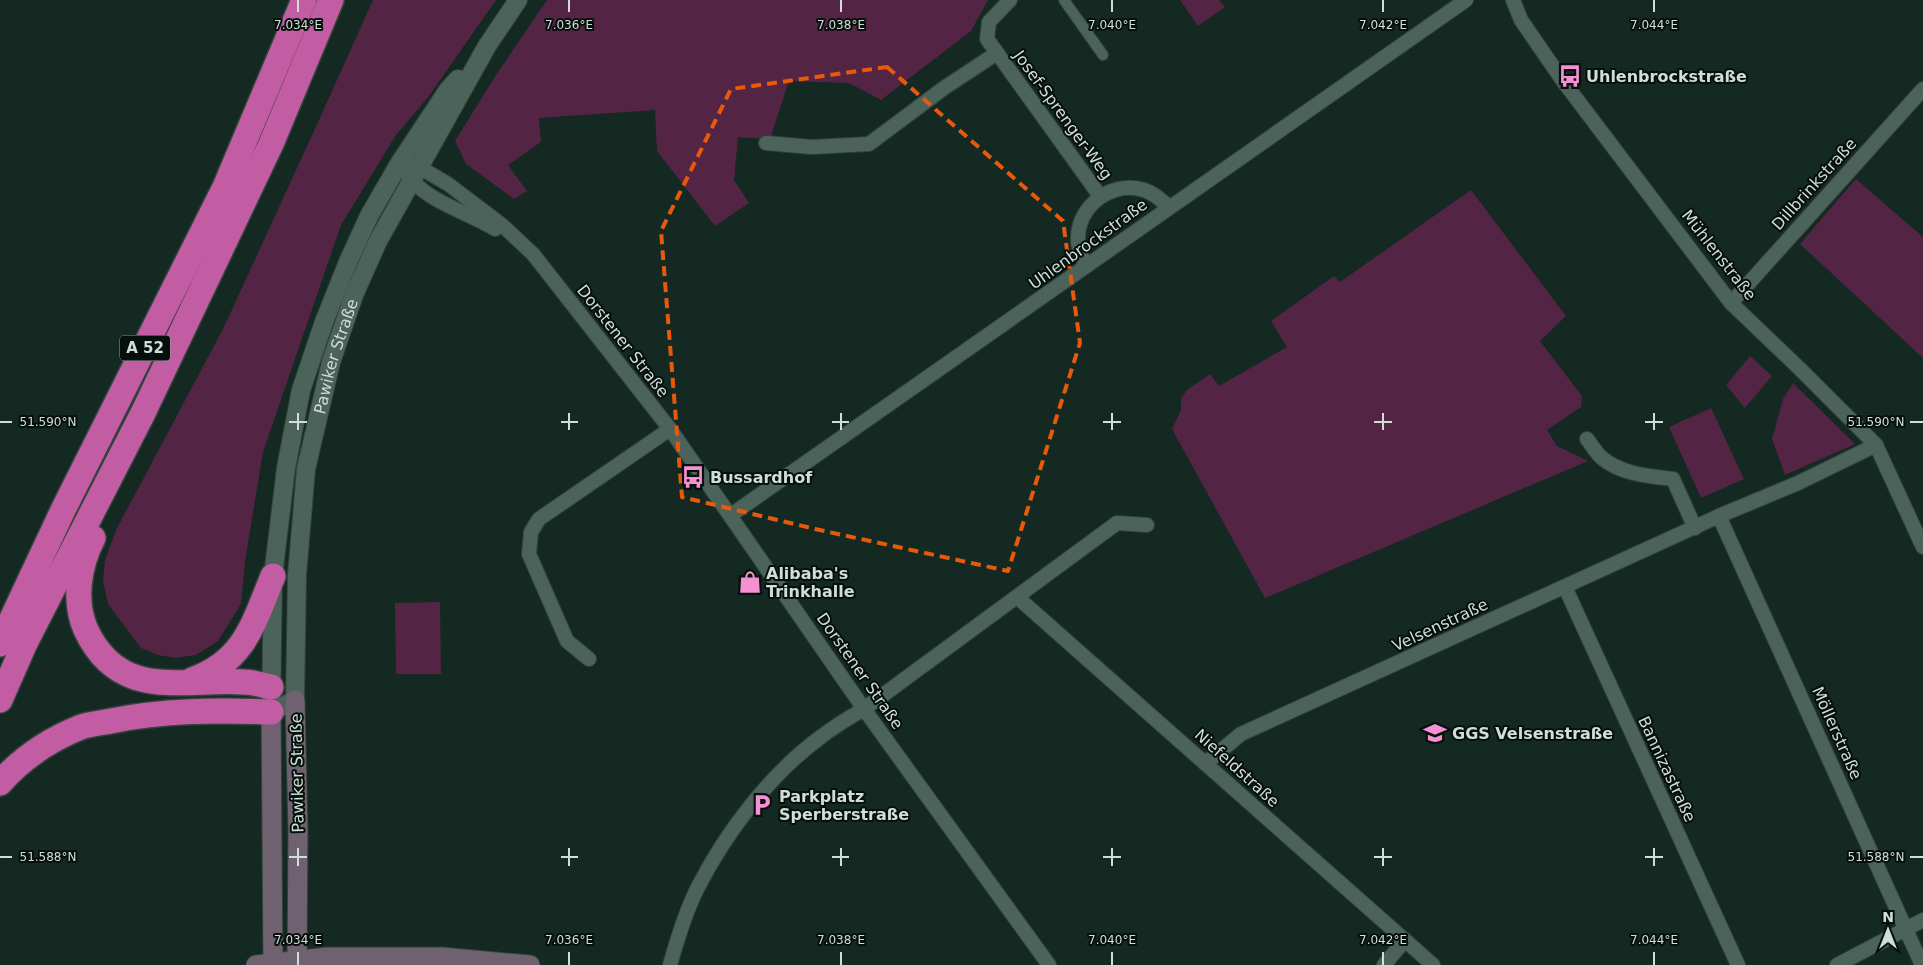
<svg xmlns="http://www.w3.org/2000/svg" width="1923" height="965" font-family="'DejaVu Sans',sans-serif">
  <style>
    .green { fill: #542445 }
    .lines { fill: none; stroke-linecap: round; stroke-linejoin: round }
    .pedestrian-casing { stroke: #32433c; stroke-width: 12 }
    .minor-casing { stroke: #32433c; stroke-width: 16 }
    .tertiary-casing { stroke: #32433c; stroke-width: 20 }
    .secondary-casing { stroke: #32433c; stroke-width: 21 }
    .motorway-casing { stroke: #32433c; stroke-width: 28 }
    .pedestrian { stroke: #4b635a; stroke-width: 10 }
    .minor { stroke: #4b635a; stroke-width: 14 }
    .tertiary { stroke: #4b635a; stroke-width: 18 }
    .secondary { stroke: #6f6170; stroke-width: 19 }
    .motorway { stroke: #c35da3; stroke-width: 25 }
    .marked { fill: none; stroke: #e8590c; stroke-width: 4; stroke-dasharray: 10 6; stroke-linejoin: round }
    .ticks { fill: none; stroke: #d0ded8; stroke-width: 2 }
    .labels { text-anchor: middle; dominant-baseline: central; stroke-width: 4; stroke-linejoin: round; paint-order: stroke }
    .shield { fill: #060f0c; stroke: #93a09b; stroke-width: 1 }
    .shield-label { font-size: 15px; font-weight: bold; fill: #d0ded8 }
    .poi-label { font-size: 16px; font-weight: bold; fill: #d0ded8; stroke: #060f0c; text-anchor: start }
    .street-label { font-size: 16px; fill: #d0ded8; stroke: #060f0c }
    .ticks-label { font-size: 12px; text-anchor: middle; fill: #d0ded8; stroke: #060f0c; stroke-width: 4; stroke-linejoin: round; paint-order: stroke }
  </style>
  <rect width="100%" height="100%" fill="#132921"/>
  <g class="green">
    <polygon points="373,0 496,0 429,96 396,135 341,225 263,452 245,561 241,604 218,641 196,655 175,658 158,655 141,648 108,604 103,581 105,560 116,530 223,329 314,131"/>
    <polygon points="547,0 988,0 971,31 881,100 849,83 789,81 770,139 738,137 734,180 749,203 715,226 657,151 655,110 539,118 541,142 508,165 527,191 514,199 466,164 455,141 496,75"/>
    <polygon points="1180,0 1219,0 1225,7 1198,26"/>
    <polygon points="1856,179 1923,237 1923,358 1800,244"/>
    <polygon points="1471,190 1566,316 1540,341 1582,396 1581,407 1547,430 1557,446 1588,461 1265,598 1172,429 1181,410 1181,398 1187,390 1210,374 1219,386 1287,347 1271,321 1334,276 1340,282"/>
    <polygon points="1750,356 1772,376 1745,408 1726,385"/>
    <polygon points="1793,383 1855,444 1785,475 1772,439 1783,399"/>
    <polygon points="1711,408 1744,479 1701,498 1669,427"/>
    <polygon points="440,602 441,674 396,674 395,603"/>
  </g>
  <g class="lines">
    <defs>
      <polyline id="pedestrian" points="1064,0 1103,55"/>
      <g id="minor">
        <polyline points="1010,0 989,22 987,39 1100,196"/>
        <polyline points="1513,0 1521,20 1563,81 1731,303 1799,368 1876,445 1923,547"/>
        <polyline points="766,143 812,147 869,144 944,88 997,53"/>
        <polyline points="399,164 419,167 448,184 502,225 533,254 670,429 864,709 1049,965"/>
        <path d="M406,173C426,202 466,211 495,229"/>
        <path d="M1086,266C1084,260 1080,254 1079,248C1071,212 1108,179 1144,190C1154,193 1161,200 1169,207"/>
        <polyline points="1731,303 1923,89"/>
        <path d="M1587,439C1592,445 1596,453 1602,458C1621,474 1648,476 1673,479L1695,528"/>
        <polyline points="731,515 1466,0"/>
        <polyline points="1719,516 1922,965"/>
        <polyline points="1565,587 1738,965"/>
        <polyline points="1017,597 1433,965"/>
        <polyline points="589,659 567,641 529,554 531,532 539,519 670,429"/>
        <polyline points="1206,763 1241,734 1719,516 1798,483 1876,445"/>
        <path d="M670,965C677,940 685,913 697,889C726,832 770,774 822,736C835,726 850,717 864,709L1117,523L1147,525"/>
        <polyline points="1384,965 1405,940"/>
        <polyline points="1837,965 1923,920"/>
      </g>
      <g id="tertiary">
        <path id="s1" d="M295,700L297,575L306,469L331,362L354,295L378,241L487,46L518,0"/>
        <polyline points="295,700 271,712 273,576 286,468 301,390 324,322 348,262 369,216 399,164 448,90 458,79"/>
      </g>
      <g id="secondary">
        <polyline points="271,712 273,965"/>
        <polyline points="256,965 328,957 442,957 530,965"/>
        <polyline points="294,965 297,961 298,831 295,700"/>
      </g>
      <g id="motorway">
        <path d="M93,538C79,565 73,601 86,630C120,702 182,678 244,682C253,682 262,685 271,687"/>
        <polyline points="0,644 64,508 225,187 304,0"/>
        <path d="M192,680C245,661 253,624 273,576"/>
        <polyline points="0,700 25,643 143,413 271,144 331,0"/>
        <path d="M0,783C22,758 51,739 81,727C90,724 101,723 111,721C163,710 218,710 271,712"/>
      </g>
    </defs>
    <use href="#pedestrian" class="pedestrian-casing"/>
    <use href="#minor" class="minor-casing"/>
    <use href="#tertiary" class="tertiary-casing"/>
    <use href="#secondary" class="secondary-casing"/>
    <use href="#motorway" class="motorway-casing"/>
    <use href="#pedestrian" class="pedestrian"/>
    <use href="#minor" class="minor"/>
    <use href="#tertiary" class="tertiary"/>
    <use href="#secondary" class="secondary"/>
    <use href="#motorway" class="motorway"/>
  </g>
  <path class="marked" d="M887,67L1063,221L1080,343L1008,571L815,529L682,497L661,231L731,89Z"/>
  <path class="ticks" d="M298,0V12M569,0V12M841,0V12M1112,0V12M1383,0V12M1654,0V12M298,413V430M569,413V430M841,413V430M1112,413V430M1383,413V430M1654,413V430M0,422H12M289,422H307M561,422H578M832,422H849M1103,422H1121M1374,422H1392M1645,422H1663M1910,422H1923M298,848V866M569,848V866M841,848V866M1112,848V866M1383,848V866M1654,848V866M0,857H12M289,857H307M561,857H578M832,857H849M1103,857H1121M1374,857H1392M1645,857H1663M1910,857H1923M298,952V965M569,952V965M841,952V965M1112,952V965M1383,952V965M1654,952V965"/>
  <defs>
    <symbol id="bus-bare" viewBox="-9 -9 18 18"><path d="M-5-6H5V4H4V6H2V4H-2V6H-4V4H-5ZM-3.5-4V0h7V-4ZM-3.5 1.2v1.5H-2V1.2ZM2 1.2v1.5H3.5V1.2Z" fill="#f591d3" stroke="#060f0c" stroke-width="2.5" paint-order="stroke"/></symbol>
    <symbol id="shop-bare" viewBox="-9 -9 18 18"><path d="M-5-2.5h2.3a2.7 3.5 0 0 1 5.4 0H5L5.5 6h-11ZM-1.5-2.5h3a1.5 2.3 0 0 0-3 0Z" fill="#f591d3" stroke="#060f0c" stroke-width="2.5" paint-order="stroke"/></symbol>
    <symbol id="school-bare" viewBox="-9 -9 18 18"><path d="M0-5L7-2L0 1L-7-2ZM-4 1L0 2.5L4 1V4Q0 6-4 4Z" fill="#f591d3" stroke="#060f0c" stroke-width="2.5" paint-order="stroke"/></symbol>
    <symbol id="parking-bare" viewBox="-9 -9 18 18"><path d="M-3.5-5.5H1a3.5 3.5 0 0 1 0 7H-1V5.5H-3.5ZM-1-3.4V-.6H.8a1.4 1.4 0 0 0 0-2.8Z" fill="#f591d3" stroke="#060f0c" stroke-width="2.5" paint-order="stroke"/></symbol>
  </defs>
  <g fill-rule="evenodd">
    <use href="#bus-bare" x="1554" y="60" width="32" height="32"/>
    <use href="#bus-bare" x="677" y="461" width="32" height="32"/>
    <use href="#shop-bare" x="734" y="566" width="32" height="32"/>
    <use href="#school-bare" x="1419" y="717" width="32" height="32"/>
    <use href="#parking-bare" x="746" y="789" width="32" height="32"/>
  </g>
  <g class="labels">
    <rect class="shield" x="120" y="335.5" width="50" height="25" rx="4"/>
    <g class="shield-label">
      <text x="145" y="348">A 52</text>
    </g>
    <g class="poi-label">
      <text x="1586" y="76">Uhlenbrockstraße</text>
      <text x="710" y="477">Bussardhof</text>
      <text x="766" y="573">Alibaba's<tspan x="766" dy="18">Trinkhalle</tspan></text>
      <text x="1452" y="733">GGS Velsenstraße</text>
      <text x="779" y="796">Parkplatz<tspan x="779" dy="18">Sperberstraße</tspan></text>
    </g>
    <g class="street-label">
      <text transform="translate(1063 115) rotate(54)">Josef-Sprenger-Weg</text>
      <text transform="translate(1814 184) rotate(-48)">Dillbrinkstraße</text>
      <text transform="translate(1088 244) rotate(-36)">Uhlenbrockstraße</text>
      <text transform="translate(1719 255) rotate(52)">Mühlenstraße</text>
      <text transform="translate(623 341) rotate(52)">Dorstener Straße</text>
      <text stroke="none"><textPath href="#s1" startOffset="348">Pawiker Straße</textPath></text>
      <text transform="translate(1440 625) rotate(-25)">Velsenstraße</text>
      <text transform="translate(860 671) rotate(55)">Dorstener Straße</text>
      <text transform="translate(1837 733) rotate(66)">Möllerstraße</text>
      <text transform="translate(1237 768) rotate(42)">Niefeldstraße</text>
      <text transform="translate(1667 769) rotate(65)">Bannizastraße</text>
      <text transform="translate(297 773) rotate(-91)">Pawiker Straße</text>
    </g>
  </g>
  <g class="ticks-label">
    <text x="298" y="29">7.034°E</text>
    <text x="569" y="29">7.036°E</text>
    <text x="841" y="29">7.038°E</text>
    <text x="1112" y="29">7.040°E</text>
    <text x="1383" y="29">7.042°E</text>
    <text x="1654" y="29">7.044°E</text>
    <text x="48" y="426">51.590°N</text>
    <text x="1876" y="426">51.590°N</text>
    <text x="48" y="861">51.588°N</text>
    <text x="1876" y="861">51.588°N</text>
    <text x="298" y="944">7.034°E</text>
    <text x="569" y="944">7.036°E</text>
    <text x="841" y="944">7.038°E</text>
    <text x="1112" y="944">7.040°E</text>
    <text x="1383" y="944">7.042°E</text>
    <text x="1654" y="944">7.044°E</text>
  </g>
  <g transform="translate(1888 930)" stroke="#060f0c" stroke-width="4" paint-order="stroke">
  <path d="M0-4L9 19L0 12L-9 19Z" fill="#d0ded8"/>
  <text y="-8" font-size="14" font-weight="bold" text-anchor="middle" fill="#d0ded8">N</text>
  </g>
</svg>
